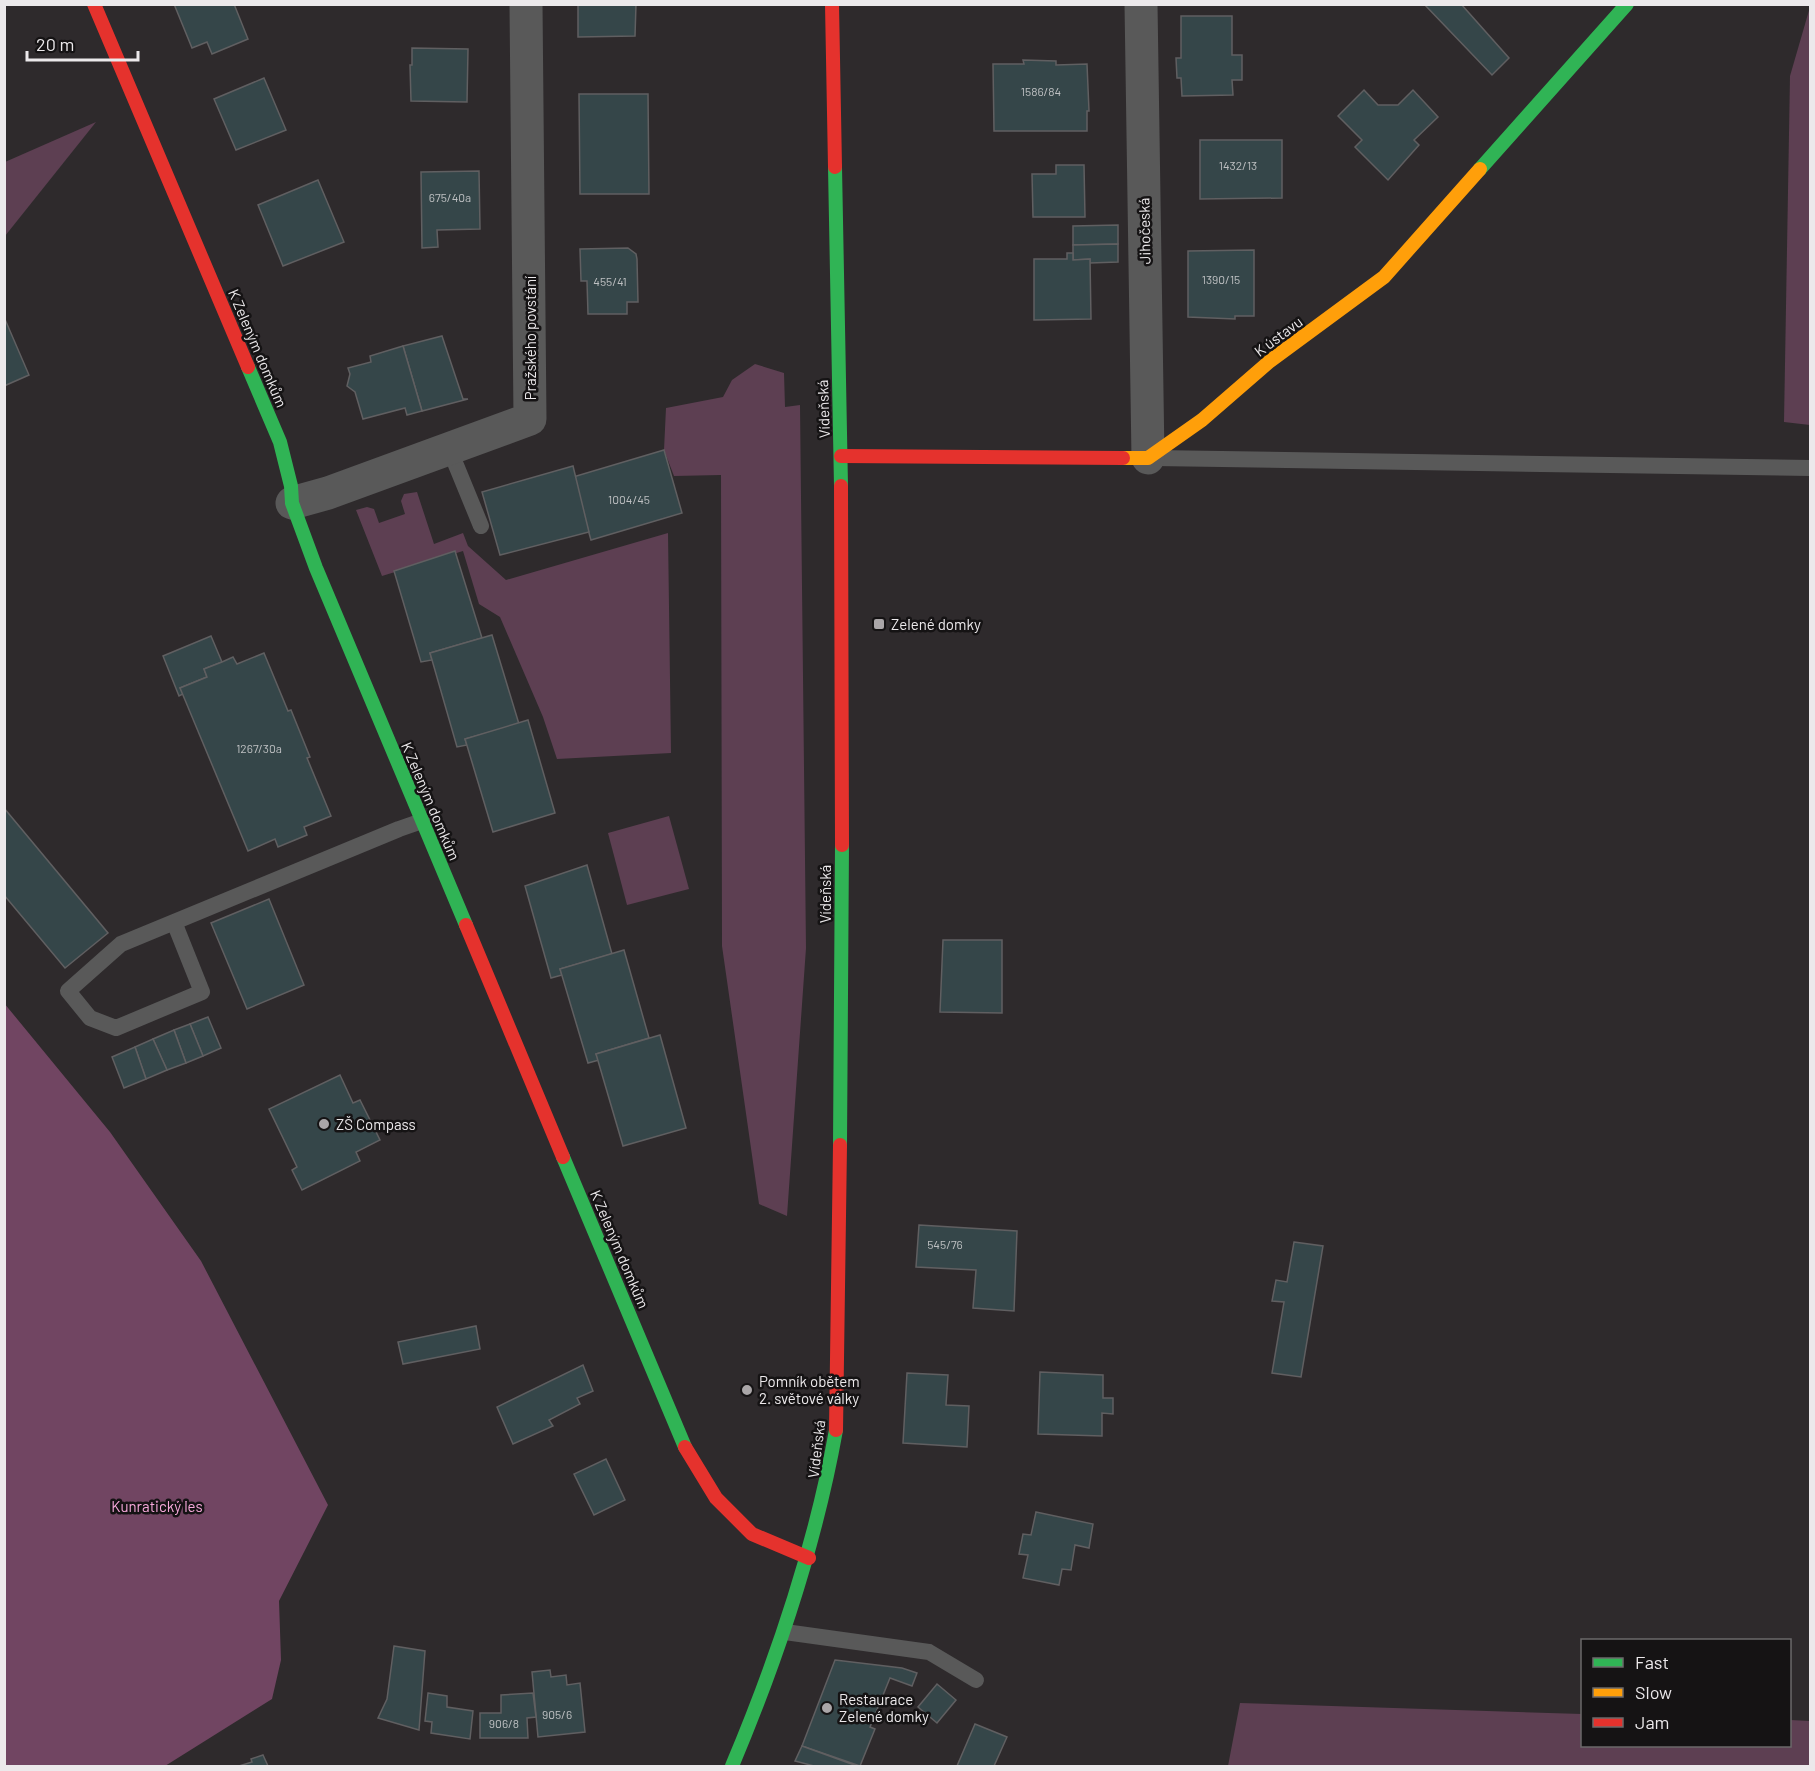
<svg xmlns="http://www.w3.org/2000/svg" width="1815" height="1771" font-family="Barlow,sans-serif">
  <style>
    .green { fill: #5d3f52 }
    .forest { fill: #714562 }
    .building { fill: #354649; stroke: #605f61; stroke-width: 1.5 }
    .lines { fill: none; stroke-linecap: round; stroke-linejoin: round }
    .lane { stroke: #595959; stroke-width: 16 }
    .street { stroke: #595959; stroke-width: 33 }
    .fast { stroke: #30b455; stroke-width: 14 }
    .slow { stroke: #ff9f0a; stroke-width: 14 }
    .jam { stroke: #e5322d; stroke-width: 14 }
    .poi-dot { fill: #aaa6a8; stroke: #151314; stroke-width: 2 }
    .labels { text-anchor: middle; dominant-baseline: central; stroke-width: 5; stroke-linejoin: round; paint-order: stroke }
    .number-label { font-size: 12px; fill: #bec0c2 }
    .street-label { font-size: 15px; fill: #ece9eb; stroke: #151314 }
    .poi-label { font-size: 15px; fill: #ece9eb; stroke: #151314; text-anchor: start }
    .park-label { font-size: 15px; fill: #f8a9dc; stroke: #151314 }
  </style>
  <rect width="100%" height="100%" fill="#2e2a2c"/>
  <g class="green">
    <polygon points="1810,7 1810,425 1784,422 1790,76"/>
    <polygon points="96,122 5,236 5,162"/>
    <polygon points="755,364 784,373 785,407 800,405 806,948 787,1216 759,1204 722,946 721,475 674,476 664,450 666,408 723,397 732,380"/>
    <polygon points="417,492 434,544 463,533 468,546 506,580 668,533 671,753 557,759 543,717 500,617 479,604 463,551 382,576 356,510 367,507 374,509 379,523 405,514 401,501 404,494"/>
    <polygon points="669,816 689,889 627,905 608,833"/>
    <polygon points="1240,1703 1582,1714 1582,1746 1790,1746 1790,1720 1810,1721 1810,1766 1228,1766"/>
  </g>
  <polygon class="forest" points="4,1003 110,1132 201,1261 328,1505 279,1601 281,1660 272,1699 165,1766 5,1766"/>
  <g class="building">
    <polygon points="174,4 234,4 248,39 212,54 207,42 192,48"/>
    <polygon points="578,4 636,4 635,36 578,37"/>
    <polygon points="1424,4 1461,4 1509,58 1492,75"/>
    <polygon points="1181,16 1232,16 1232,55 1242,55 1242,80 1232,80 1233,95 1182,96 1181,78 1177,78 1176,58 1181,58"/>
    <polygon points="412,48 468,49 467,102 411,101 410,65 412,65"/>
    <polygon points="1023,60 1056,61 1056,65 1087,64 1089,111 1087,111 1087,131 994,131 993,64 1024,64"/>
    <polygon points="264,78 286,130 236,150 214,99"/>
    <polygon points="1364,90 1378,105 1398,105 1413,90 1438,117 1414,140 1419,145 1388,180 1355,147 1362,140 1338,116"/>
    <polygon points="579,94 648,94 649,194 580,194"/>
    <polygon points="1200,140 1282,140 1282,198 1200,199"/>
    <polygon points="1056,165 1084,165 1085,217 1033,217 1032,174 1056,174"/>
    <polygon points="479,171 480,229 437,230 438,247 422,248 421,172"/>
    <polygon points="318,180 344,242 283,266 258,205"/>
    <polygon points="1118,225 1118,244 1073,245 1073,226"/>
    <polygon points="1118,244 1118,262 1090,263 1090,259 1073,260 1073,245"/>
    <polygon points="628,248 636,254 637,259 638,302 627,302 627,314 588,314 587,281 581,281 580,249"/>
    <polygon points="1254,250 1254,316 1235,316 1235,319 1188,317 1188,251"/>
    <polygon points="1067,253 1073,253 1073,260 1090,259 1091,319 1034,320 1034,259 1067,259"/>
    <polygon points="4,317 29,375 4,386"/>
    <polygon points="442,336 463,399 468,399 422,411 403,346"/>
    <polygon points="403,346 422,411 407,415 405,408 363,419 355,392 347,386 350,374 348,368 371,362 370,356"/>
    <polygon points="664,450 682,513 591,540 573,477"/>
    <polygon points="573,466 589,532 500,555 482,492"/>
    <polygon points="455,551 482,638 430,653 432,660 421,662 394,571"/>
    <polygon points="492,635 519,724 465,739 467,745 457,747 430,653"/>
    <polygon points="211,636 222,662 204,669 207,677 180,688 183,694 179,696 163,656"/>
    <polygon points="264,653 288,711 291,710 310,757 307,758 331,816 304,827 307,835 278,847 275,839 248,851 180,688 207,677 204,669 222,662 233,657 237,664"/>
    <polygon points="528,720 555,813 493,832 465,739"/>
    <polygon points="4,808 108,933 65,968 4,895"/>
    <polygon points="587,865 612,954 560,969 562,975 551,978 525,886"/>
    <polygon points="269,899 304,985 247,1009 211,923"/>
    <polygon points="943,940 1002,940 1002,1013 940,1012"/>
    <polygon points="624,950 649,1038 596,1054 599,1060 588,1063 560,969"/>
    <polygon points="208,1017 221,1048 203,1056 190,1024"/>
    <polygon points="190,1024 203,1056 186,1063 174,1030"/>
    <polygon points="174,1030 186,1063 167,1070 153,1039"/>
    <polygon points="660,1035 686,1128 623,1146 596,1054"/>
    <polygon points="153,1039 167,1070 146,1079 135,1047"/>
    <polygon points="135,1047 146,1079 124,1088 112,1057"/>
    <polygon points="340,1075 353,1103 360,1100 380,1140 356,1152 360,1161 302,1190 292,1170 297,1167 269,1109"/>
    <polygon points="919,1225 1017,1231 1014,1311 973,1308 976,1270 916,1267"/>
    <polygon points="1294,1242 1323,1246 1301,1377 1272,1373 1284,1302 1272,1301 1276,1280 1287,1282"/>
    <polygon points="476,1326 480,1349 403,1364 398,1342"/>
    <polygon points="583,1365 593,1391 577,1398 580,1404 549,1420 553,1426 513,1444 497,1407"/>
    <polygon points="1040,1372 1103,1375 1103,1398 1113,1398 1113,1414 1102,1413 1102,1436 1038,1434"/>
    <polygon points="907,1373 948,1375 946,1405 969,1406 967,1447 903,1443"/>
    <polygon points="606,1459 625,1500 594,1515 574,1474"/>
    <polygon points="1036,1512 1093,1524 1089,1548 1075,1545 1071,1570 1062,1569 1059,1585 1023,1578 1028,1555 1019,1554 1023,1534 1031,1535"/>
    <polygon points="394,1646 425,1651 419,1730 378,1718 387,1699"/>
    <polygon points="835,1660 902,1668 917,1673 912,1686 890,1678 870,1727 875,1729 860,1766 802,1746"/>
    <polygon points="550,1670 551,1677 566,1675 567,1685 580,1683 585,1732 538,1737 532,1672"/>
    <polygon points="937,1684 956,1700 937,1723 918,1707"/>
    <polygon points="428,1693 447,1696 447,1707 473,1711 470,1739 431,1733 432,1722 425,1721"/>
    <polygon points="533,1693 536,1717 527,1718 528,1738 480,1738 480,1713 501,1713 501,1695"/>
    <polygon points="975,1724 1007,1737 994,1766 957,1766"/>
    <polygon points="802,1746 857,1766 814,1766 795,1761"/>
    <polygon points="263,1755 268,1766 239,1766 252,1762 251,1759"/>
  </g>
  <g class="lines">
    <g class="lane">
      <polyline points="449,448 481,526"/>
      <polyline points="1154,458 1810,468"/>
      <polyline points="174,922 202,992 116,1028 90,1018 68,991 121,944 399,829 422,821"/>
      <polyline points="785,1632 929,1652 976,1680"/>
    </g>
    <g class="street">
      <polyline points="1141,4 1148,458"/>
      <polyline points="292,503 328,493 530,419 526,4"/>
    </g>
    <g class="fast">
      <polyline points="835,167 841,486"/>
      <polyline points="1480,169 1627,4"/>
      <polyline points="248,367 280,442 291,486 292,503 316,568 466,925"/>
      <polyline points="840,1145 842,845"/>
      <polyline points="563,1157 685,1447"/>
      <path d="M732,1766C778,1657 815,1547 836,1430"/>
    </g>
    <polyline class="slow" points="1123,458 1148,458 1202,420 1270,361 1384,277 1480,169"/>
    <g class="jam">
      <polyline points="94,4 248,367"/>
      <polyline points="832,4 835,167"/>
      <polyline points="841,456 1123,458"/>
      <polyline points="841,486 842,845"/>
      <polyline points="466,925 563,1157"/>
      <polyline points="836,1430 840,1145"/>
      <polyline points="685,1447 716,1498 752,1534 809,1558"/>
    </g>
  </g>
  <g class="poi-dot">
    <rect x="873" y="618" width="12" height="12" rx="3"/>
    <circle cx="324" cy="1124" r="6"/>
    <circle cx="747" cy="1390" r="6"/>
    <circle cx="827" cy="1708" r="6"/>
  </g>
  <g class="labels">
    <g class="number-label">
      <text x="1041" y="91">1586/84</text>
      <text x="1238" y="165">1432/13</text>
      <text x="450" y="197">675/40a</text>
      <text x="1221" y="279">1390/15</text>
      <text x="610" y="281">455/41</text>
      <text x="629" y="499">1004/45</text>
      <text x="259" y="748">1267/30a</text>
      <text x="945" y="1244">545/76</text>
      <text x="557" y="1714">905/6</text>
      <text x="504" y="1723">906/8</text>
    </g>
    <g class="street-label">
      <text transform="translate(1144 231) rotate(-91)">Jihočeská</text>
      <text transform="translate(1278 336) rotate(-37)">K ústavu</text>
      <text transform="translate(530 338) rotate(-90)">Pražského povstání</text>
      <text transform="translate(258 348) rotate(67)">K Zeleným domkům</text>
      <text transform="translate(823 409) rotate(-92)">Vídeňská</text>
      <text transform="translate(431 801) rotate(67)">K Zeleným domkům</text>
      <text transform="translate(825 894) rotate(-90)">Vídeňská</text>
      <text transform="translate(620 1249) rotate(67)">K Zeleným domkům</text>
      <text transform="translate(816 1449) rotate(-83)">Vídeňská</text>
    </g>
    <g class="poi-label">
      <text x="891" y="624">Zelené domky</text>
      <text x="336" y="1124">ZŠ Compass</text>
      <text x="759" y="1381">Pomník obětem<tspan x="759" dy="17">2. světové války</tspan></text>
      <text x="839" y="1699">Restaurace<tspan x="839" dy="17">Zelené domky</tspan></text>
    </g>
    <g class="park-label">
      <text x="157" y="1506">Kunratický les</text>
    </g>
  </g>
  <rect width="1815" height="1771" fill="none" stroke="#ece9eb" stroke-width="12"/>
  <rect x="1581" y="1639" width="210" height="108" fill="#151314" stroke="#6b696a" stroke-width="1.5"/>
  <rect x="1593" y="1658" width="30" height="9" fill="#30b455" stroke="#6b696a" stroke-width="1.5"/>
  <text x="1635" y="1669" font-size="18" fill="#ece9eb">Fast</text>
  <rect x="1593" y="1688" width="30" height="9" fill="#ff9f0a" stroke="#6b696a" stroke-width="1.5"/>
  <text x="1635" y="1699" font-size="18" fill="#ece9eb">Slow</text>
  <rect x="1593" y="1718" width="30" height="9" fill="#e5322d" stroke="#6b696a" stroke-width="1.5"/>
  <text x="1635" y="1729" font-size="18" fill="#ece9eb">Jam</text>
  <path d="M27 51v9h111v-9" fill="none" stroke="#ece9eb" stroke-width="3"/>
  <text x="36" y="51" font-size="18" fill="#ece9eb" stroke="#151314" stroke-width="4.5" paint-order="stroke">20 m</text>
</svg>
